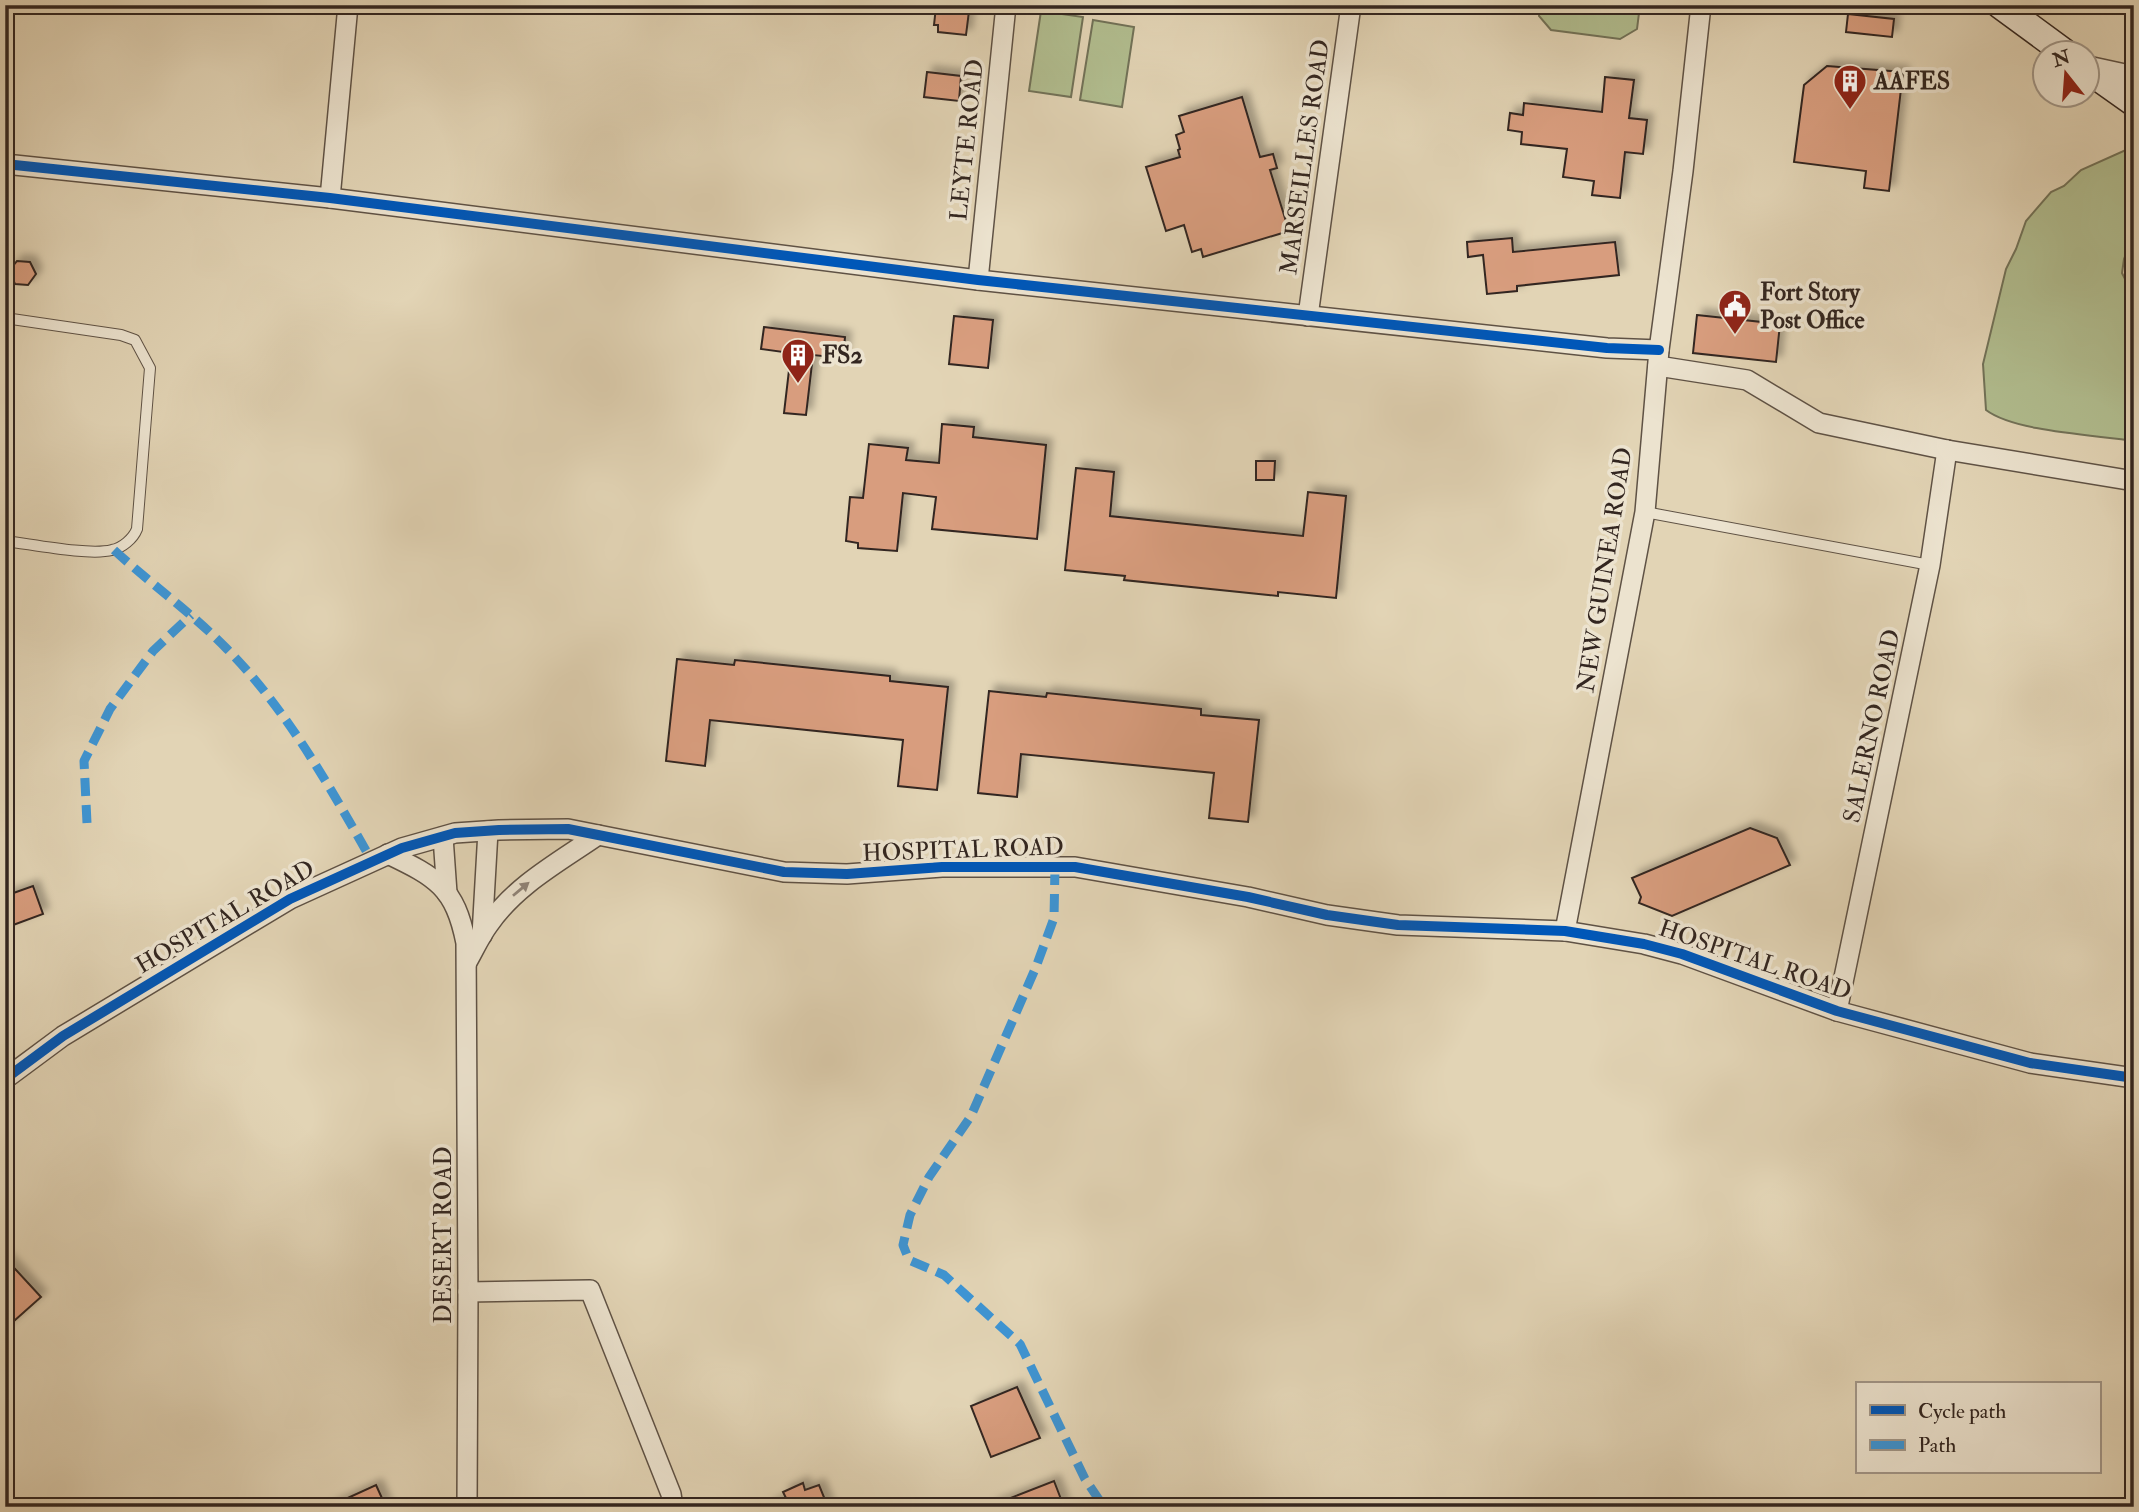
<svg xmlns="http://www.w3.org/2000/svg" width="2139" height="1512" font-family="'IM FELL Double Pica',serif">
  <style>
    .green { fill: #b1bd8f; stroke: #727258; stroke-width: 2 }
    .building { fill: #d89d7e; stroke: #332620; stroke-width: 2; filter: url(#shadow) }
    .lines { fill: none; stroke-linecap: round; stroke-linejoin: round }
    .lane-casing { stroke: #5f5245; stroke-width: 12 }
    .street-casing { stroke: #5f5245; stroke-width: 22 }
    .secondary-casing { stroke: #332620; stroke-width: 29 }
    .lane { stroke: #ece3cf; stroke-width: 10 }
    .street { stroke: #ece3cf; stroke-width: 19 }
    .secondary { stroke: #ece3cf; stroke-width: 26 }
    .quiet { stroke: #3d95d5; stroke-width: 9; stroke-dasharray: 18 9; stroke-linecap: butt }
    .cycleway-casing { stroke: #ece3cf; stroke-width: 15 }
    .cycleway { stroke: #0057b8; stroke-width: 10 }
    .oneway { fill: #908478 }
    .labels { text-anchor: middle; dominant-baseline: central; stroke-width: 7; stroke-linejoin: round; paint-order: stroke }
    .poi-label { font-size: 24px; font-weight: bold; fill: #332620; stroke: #ece3cf; text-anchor: start }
    .street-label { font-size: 24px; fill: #332620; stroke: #ece3cf }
  </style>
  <defs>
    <filter id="shadow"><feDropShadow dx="6" dy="-6" stdDeviation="3.5" flood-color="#0004"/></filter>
  </defs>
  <rect width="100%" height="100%" fill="#e2d4b5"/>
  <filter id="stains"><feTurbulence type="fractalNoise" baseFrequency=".00286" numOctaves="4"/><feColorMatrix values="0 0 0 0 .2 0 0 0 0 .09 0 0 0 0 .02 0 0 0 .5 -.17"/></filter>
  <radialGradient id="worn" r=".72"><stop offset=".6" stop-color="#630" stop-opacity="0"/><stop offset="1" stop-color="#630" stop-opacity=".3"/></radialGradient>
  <g class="green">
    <polygon points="1540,5 1640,5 1637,29 1620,39 1551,30 1539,16"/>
    <polygon points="1041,11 1083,17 1071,97 1029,91"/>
    <polygon points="1093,20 1134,27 1122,107 1080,100"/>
    <path d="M2128,149H2134V235L2124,259L2122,273L2127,283L2134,290V441C2096,435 2015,432 1986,410L1983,364L2006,269L2016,249L2026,221L2051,192L2064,186L2081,170Z"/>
  </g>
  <g class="building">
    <polygon points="936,7 969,11 966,35 938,32 938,25 934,25"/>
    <polygon points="1848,14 1894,19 1892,37 1846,32"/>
    <polygon points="1827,66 1903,72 1889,191 1864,188 1866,171 1794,162 1804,85"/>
    <polygon points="927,72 961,76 959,101 924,97"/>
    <polygon points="1605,77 1634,80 1629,118 1647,120 1643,154 1625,152 1620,198 1592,195 1594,181 1563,177 1567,149 1521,144 1522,132 1508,130 1510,113 1523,115 1524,103 1602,112"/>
    <polygon points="1242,97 1260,157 1273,154 1277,168 1270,170 1289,231 1203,257 1201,249 1192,252 1184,225 1166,231 1146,167 1180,157 1178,150 1180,149 1176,135 1184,132 1179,116"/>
    <polygon points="1512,238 1513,252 1615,242 1619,275 1517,286 1517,291 1487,294 1483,255 1468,257 1467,242"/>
    <polygon points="17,261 30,262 36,274 28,285 15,284 9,271"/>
    <polygon points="1697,315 1780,324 1776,362 1693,353"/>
    <polygon points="954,316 993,320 988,368 949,364"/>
    <polygon points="764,327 845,337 843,358 813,355 806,415 784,413 791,353 761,349"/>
    <polygon points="942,424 974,427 973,437 1046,445 1037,539 932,529 936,497 903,493 897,551 858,548 858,543 846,541 850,497 863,498 869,444 908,448 906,460 939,463"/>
    <polygon points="1256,461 1275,461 1274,480 1256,480"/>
    <polygon points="1076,468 1114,472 1110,516 1303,536 1308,492 1346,496 1336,598 1278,592 1278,596 1124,580 1125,576 1065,570"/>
    <polygon points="677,659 734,665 735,660 890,676 890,681 948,687 937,790 898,786 903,740 710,720 705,766 666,761"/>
    <polygon points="989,691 1046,697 1047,693 1201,709 1201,715 1259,720 1248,822 1209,818 1214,773 1021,754 1017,797 978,793"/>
    <polygon points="1750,828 1777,838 1790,865 1672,916 1639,903 1641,897 1632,878"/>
    <polygon points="33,886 43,914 5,928 5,896"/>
    <polygon points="5,1258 41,1297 5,1329"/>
    <polygon points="1017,1387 1040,1438 991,1457 971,1406"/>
    <polygon points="1054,1481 1064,1507 990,1507 990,1506"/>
    <polygon points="803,1483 805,1490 819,1485 828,1507 766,1507 786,1498 783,1492"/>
    <polygon points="376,1485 386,1507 328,1507"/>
  </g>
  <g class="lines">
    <defs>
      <g id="lane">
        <path d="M5,318L121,335L135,340L150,368L137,529C133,539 122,548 112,550C89,556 31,544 5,541"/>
        <polyline points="1645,512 1930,565"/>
      </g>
      <g id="street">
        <polyline points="2088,66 2134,76"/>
        <polyline points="5,164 330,198 978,280 1607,348 1659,350"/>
        <polyline points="330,198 348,5"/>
        <polyline points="978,280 1006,5"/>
        <polyline points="1308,316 1351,5"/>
        <polyline points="1658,366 1747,380 1819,423 1947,450 2134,481"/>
        <polyline points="443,837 447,893"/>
        <path d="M388,854C436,877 455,887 466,943L468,1292L467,1507"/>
        <polyline points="1565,931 1645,512 1659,350 1683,171 1701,5"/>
        <polyline points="482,935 488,831"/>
        <path d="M467,962C474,950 480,936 489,924C516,885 559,862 598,835"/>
        <polyline points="1837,1011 1930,565 1947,450"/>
        <polyline points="5,1079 63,1036 290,899 402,848 455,833 499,830 568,829 784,872 847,874 942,867 1075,867 1248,897 1327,915 1398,925 1565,931 1644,944 1682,954 1837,1011 2030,1063 2134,1078"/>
        <polyline points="468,1292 590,1290 671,1494 673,1507"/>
      </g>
      <g id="secondary">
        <polyline points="2000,5 2064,52"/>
        <polyline points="2086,69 2134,103"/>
      </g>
    </defs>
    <use href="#lane" class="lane-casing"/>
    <use href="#street" class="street-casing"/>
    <use href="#secondary" class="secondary-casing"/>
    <use href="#lane" class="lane"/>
    <use href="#street" class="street"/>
    <use href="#secondary" class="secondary"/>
    <g class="quiet">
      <path d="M114,550C151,584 192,613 227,649C288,711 329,786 372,861"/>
      <polyline points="87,823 84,761 110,709 153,651 191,615"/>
      <polyline points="1055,867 1054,918 1036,967 971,1116 929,1177 910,1215 903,1245 909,1260 944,1275 1020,1344 1085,1479 1104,1507"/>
    </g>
    <defs>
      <g id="cycleway">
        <polyline points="5,164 330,198 978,280 1607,348 1659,350"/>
        <polyline points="5,1079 63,1036 290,899 402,848 455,833 499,830 568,829 784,872 847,874 942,867 1075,867 1248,897 1327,915 1398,925 1565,931 1644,944 1682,954 1837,1011 2030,1063 2134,1078"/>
      </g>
    </defs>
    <use href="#cycleway" class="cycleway-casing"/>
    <use href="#cycleway" class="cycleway"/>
  </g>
  <defs><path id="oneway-solid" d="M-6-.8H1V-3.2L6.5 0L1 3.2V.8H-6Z" transform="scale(1.75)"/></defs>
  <use class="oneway" href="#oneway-solid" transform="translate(521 889) rotate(-40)"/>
  <defs>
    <symbol id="building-pin" viewBox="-11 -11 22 30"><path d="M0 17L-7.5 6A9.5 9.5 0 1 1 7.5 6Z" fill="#8f2418" stroke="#ece3cf"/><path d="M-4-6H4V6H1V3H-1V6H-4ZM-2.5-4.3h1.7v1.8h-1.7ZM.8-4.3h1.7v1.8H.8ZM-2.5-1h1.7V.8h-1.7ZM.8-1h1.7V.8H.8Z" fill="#fff"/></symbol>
    <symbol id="civic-pin" viewBox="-11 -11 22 30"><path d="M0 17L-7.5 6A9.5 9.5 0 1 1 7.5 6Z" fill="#8f2418" stroke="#ece3cf"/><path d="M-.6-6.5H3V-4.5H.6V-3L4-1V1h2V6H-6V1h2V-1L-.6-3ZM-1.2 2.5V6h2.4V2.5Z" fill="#fff"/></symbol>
  </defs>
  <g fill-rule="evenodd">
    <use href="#building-pin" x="1831" y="62" width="38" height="52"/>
    <use href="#civic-pin" x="1716" y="287" width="38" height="52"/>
    <use href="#building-pin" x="779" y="336" width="38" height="52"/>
  </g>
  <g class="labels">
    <g class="poi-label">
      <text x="1874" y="81">AAFES</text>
      <text x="1760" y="292">Fort Story<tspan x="1760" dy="28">Post Office</tspan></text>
      <text x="822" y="355">FS2</text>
    </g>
    <g class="street-label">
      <text transform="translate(967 140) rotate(-84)">LEYTE ROAD</text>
      <text transform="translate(1305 157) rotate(-82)">MARSEILLES ROAD</text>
      <text transform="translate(1605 570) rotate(-81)">NEW GUINEA ROAD</text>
      <text transform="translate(1872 726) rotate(-78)">SALERNO ROAD</text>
      <text transform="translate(963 850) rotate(-2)">HOSPITAL ROAD</text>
      <text transform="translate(225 917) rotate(-30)">HOSPITAL ROAD</text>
      <text transform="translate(1755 960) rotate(19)">HOSPITAL ROAD</text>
      <text transform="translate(443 1235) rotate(-90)">DESERT ROAD</text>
    </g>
  </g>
  <rect width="2139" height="1512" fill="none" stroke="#e2d4b5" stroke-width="28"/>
  <rect x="7" y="7" width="2125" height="1498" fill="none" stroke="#332620" stroke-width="3.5"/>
  <rect x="14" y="14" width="2111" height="1484" fill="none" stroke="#332620" stroke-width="2"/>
  <rect x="1856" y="1382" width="245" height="91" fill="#ece3cf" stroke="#a29789" stroke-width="2"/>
  <rect x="1870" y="1405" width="35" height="10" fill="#0057b8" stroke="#a29789" stroke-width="2"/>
  <text x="1918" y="1418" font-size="21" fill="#332620">Cycle path</text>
  <rect x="1870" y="1440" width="35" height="10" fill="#3d95d5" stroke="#a29789" stroke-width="2"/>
  <text x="1918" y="1452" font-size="21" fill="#332620">Path</text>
  <g transform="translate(2066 74) rotate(343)"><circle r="33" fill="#ece3cf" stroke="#a29789" stroke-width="2"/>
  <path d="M0-5L12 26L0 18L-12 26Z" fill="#8f2418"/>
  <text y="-10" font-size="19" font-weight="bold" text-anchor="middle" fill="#332620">N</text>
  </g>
  <rect width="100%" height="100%" filter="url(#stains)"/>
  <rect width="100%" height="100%" fill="url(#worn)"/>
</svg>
